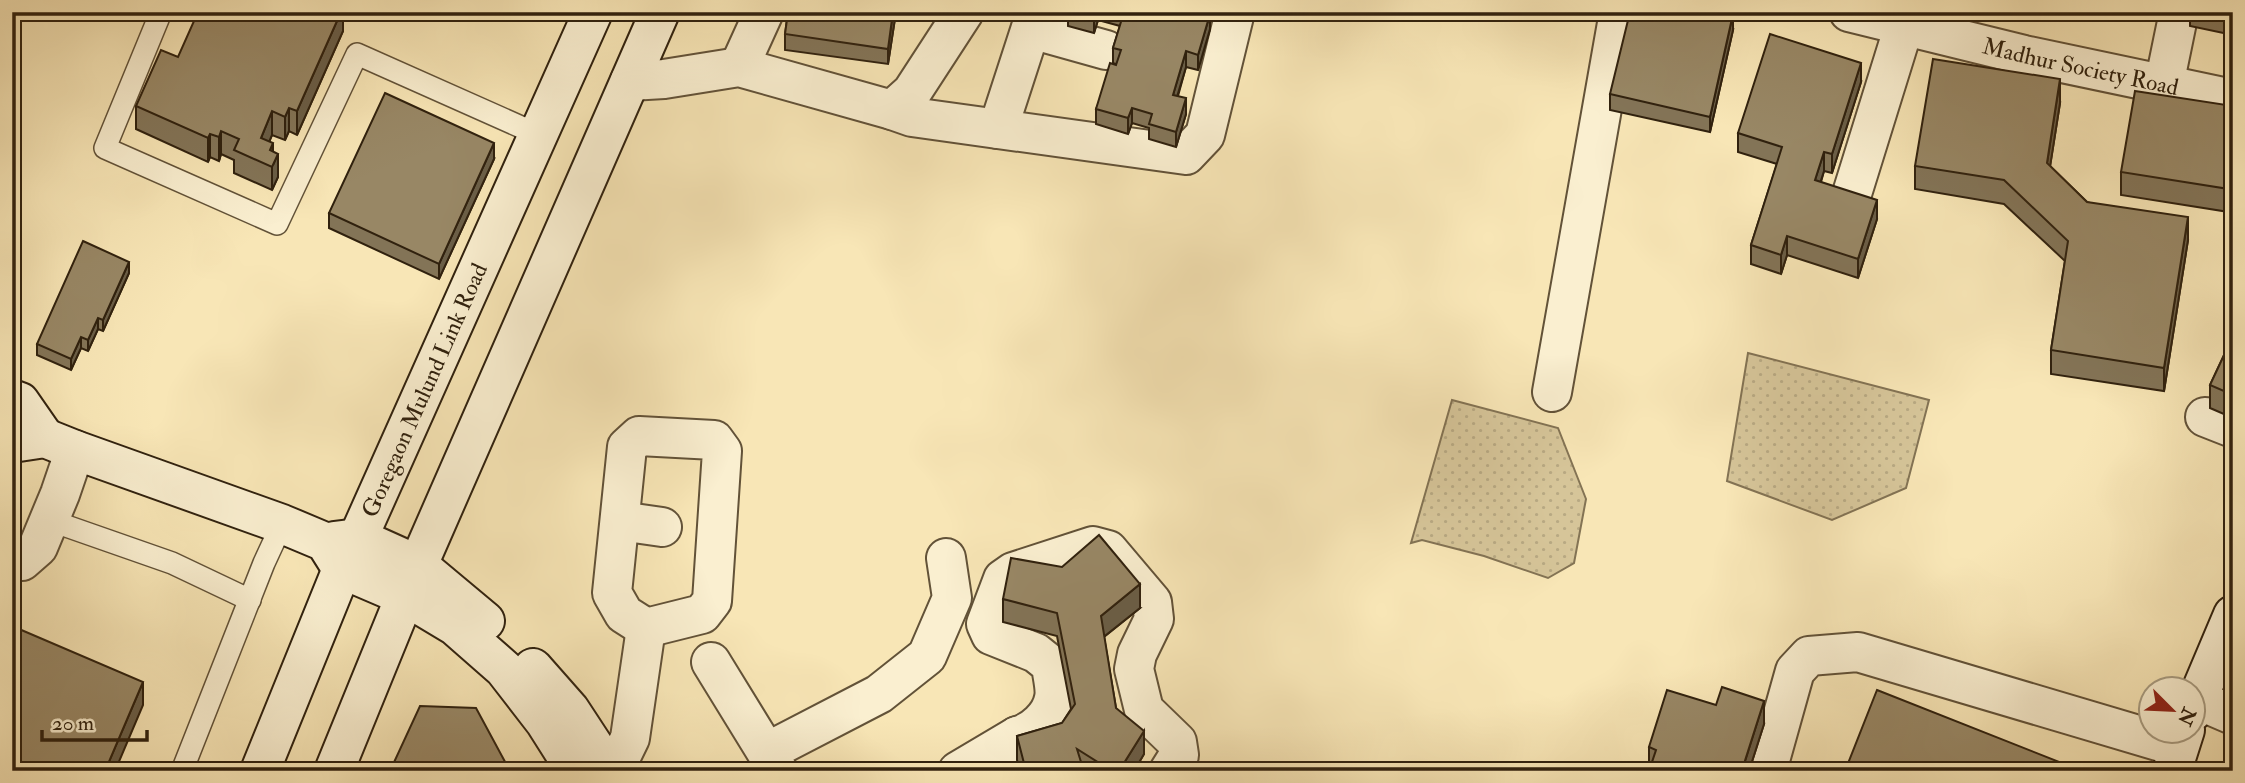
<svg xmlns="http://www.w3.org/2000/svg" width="2245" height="783" font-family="'IM FELL Double Pica',serif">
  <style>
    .grass { fill: url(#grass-dots); stroke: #837354; stroke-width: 2 }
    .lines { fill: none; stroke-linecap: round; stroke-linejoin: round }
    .lane-casing { stroke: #625238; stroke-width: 24 }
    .street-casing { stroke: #625238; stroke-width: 42 }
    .secondary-casing { stroke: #30210e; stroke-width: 42 }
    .lane { stroke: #faefd0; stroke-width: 21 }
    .street { stroke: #faefd0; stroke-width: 38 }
    .secondary { stroke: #faefd0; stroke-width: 38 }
    .wall { fill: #837457; stroke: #30210e; stroke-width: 2 }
    .shaded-wall { fill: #6a5e47; stroke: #30210e; stroke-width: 2 }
    .building { fill: #988765; stroke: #30210e; stroke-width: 2 }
    .labels { text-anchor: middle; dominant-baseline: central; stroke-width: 5; stroke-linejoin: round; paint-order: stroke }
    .street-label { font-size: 23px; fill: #30210e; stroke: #faefd0 }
  </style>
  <defs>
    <pattern id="grass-dots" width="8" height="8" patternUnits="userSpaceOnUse" patternTransform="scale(1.75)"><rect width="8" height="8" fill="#d6c599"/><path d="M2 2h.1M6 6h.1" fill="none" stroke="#b8a983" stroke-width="1.8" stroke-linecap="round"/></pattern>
  </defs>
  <rect width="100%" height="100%" fill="#f8e6b6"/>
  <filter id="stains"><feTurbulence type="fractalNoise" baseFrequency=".00286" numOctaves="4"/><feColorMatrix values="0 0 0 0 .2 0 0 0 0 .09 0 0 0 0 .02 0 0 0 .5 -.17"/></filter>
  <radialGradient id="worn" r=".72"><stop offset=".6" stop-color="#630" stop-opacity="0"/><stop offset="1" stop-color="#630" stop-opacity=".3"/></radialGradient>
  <g class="grass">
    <polygon points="1748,353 1929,400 1906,488 1832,520 1727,481"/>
    <polygon points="1452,400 1558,428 1586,499 1574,563 1548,578 1484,556 1422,540 1411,543"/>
  </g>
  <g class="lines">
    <defs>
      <g id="lane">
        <polyline points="161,12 105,148 277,224 357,54 539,135"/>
        <polyline points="49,520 172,563 250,600"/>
        <polyline points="182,771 264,563 282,524"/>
      </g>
      <g id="street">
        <path id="s1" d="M1849,12L2024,55L2233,99"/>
        <polyline points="1031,29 1106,50"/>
        <polyline points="739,67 764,12"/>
        <polyline points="630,81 664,79 739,67 892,110 912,92 964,12"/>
        <polyline points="2164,85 2179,12"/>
        <polyline points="892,110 912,117 1186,155 1205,135 1235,12"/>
        <polyline points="998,129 1036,12"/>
        <polyline points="1850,200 1904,26"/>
        <polyline points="1552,392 1619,12"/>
        <polyline points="2205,417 2233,428"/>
        <polygon points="639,436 714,440 722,451 712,601 702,614 646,628 624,614 612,593 627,447"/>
        <polyline points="620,521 662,527"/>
        <polyline points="12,560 22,561 38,547 60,494 75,450"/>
        <polyline points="711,662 778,771"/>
        <polyline points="2198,700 2233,715"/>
        <polyline points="767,752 879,694 927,656 952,598 946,558"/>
        <polyline points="614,771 630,738 646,628"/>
        <polyline points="958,771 1017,736"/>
        <path d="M1012,771L1011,766L1017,736C1033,732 1051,716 1054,698C1056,689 1052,675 1051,665L1036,653L991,635L986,624L1003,579L1013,572L1093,546L1108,550L1152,602L1154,619L1137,654L1134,669L1144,710L1177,742L1179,755L1169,771"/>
        <polyline points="1767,771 1795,671 1809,656 1858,652 2178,747"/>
      </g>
      <g id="secondary">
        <polyline points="12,399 20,402 45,438"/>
        <polyline points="12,443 45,438 75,450 282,524 325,542 342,569 405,596 455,626 504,669 545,722 576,771"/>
        <polyline points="334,541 358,538 418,565 485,621"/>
        <polyline points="533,668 570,710 610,771"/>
        <polyline points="2192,712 2233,615"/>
        <path id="s2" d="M260,771L342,569L358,538L593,12"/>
        <polyline points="334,771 418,565 660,12"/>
        <polyline points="2172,771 2185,730"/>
      </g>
    </defs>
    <use href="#lane" class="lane-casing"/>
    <use href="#street" class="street-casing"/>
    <use href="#secondary" class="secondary-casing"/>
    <use href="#lane" class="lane"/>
    <use href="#street" class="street"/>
    <use href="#secondary" class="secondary"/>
  </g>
  <g class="wall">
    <polygon points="343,12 343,31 297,135 289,131 285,140 272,135 269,142 273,152 278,177 272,190 234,173 234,160 221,154 219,161 210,157 208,162 136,129 136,106 178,57"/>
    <polygon points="788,12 896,12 888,64 785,50 785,34"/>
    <polygon points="1068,12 1205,12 1210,29 1198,70 1186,67 1178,96 1186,114 1176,147 1149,139 1149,128 1132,123 1128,134 1096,124 1096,109 1116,64 1113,63 1113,48 1120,26 1098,20 1094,33 1068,26"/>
    <polygon points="2190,12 2233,12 2233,35 2190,26"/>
    <polygon points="1733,30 1710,132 1610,110 1610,94"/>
    <polygon points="1861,82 1832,173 1824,171 1821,182 1877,219 1858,278 1787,255 1781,274 1751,264 1751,245 1777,164 1738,152 1738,133"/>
    <polygon points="2060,103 2050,166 2087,202 2188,240 2164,391 2051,374 2051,350 2065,261 2004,204 1915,189 1915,166"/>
    <polygon points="2233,106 2233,188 2229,212 2121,195 2121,172"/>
    <polygon points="494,159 439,279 329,228 329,213"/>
    <polygon points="129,273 103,331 98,329 88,351 81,348 71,370 37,355 37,344"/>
    <polygon points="2233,336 2233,418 2210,408 2210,385"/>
    <polygon points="1003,599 1140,608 1104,637 1116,708 1144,754 1134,771 1020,771 1017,760 1017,736 1062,723 1071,709 1057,636 1003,622"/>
    <polygon points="1764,724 1749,771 1649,771 1649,747"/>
  </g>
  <g class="shaded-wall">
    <polygon points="341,12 343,12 343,31 297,135 297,111"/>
    <polygon points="893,12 896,12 888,64 888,49"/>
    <polygon points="1096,12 1098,12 1098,20 1094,33 1094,17"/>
    <polygon points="1210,14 1210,29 1198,70 1198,55"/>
    <polygon points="1733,14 1733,30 1710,132 1710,117"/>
    <polygon points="1186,51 1186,67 1173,110 1173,95"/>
    <polygon points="1861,63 1861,82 1832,173 1832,154"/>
    <polygon points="2060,79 2060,103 2047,186 2047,163"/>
    <polygon points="1186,98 1186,114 1176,147 1176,132"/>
    <polygon points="289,108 289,131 285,140 285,117"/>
    <polygon points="1132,108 1132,123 1128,134 1128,118"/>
    <polygon points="272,111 272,135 261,161 261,138"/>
    <polygon points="221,131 221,154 219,161 219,137"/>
    <polygon points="210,134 210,157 208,162 208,138"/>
    <polygon points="273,143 273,165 278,154 278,177 272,190 272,167 270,150"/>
    <polygon points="494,143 494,159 439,279 439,264"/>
    <polygon points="1824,152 1824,171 1815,199 1815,180"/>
    <polygon points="2233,164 2233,188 2229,212 2229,189"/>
    <polygon points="1877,200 1877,219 1858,278 1858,259"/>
    <polygon points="2188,217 2188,240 2164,391 2164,368"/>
    <polygon points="1787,236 1787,255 1781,274 1781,255"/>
    <polygon points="129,262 129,273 103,331 103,320"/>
    <polygon points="98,318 98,329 88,351 88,340"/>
    <polygon points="81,337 81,348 71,370 71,359"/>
    <polygon points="1140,584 1140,608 1101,639 1101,616"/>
    <polygon points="143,682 143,705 115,771 105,771"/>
    <polygon points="1764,701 1764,724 1749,771 1742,771"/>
    <polygon points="1144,731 1144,754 1134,771 1119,771"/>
    <polygon points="1081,762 1081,771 1048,771"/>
  </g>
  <g class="building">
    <polygon points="198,12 341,12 297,111 289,108 285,117 272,111 261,138 273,143 270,150 278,154 272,167 234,150 239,139 221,131 219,137 210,134 208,138 136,106 161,50 178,57"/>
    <polygon points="788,12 893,12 888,49 785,34"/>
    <polygon points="1076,12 1096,12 1094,17"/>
    <polygon points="1124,12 1205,12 1210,14 1198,55 1186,51 1173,95 1186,98 1176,132 1149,124 1152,114 1132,108 1128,118 1096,109 1110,63 1116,65 1121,50 1113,48"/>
    <polygon points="1630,12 1725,12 1733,14 1710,117 1610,94"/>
    <polygon points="1770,34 1861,63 1832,154 1824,152 1815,180 1877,200 1858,259 1787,236 1781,255 1751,245 1782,147 1738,133"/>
    <polygon points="1933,59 2060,79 2047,163 2087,202 2188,217 2164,368 2051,350 2068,241 2004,180 1915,166"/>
    <polygon points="2135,91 2233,106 2233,164 2229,189 2121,172"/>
    <polygon points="385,93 494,143 439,264 329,213"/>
    <polygon points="83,241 129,262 103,320 98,318 88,340 81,337 71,359 37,344"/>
    <polygon points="2233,336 2233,395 2210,385"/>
    <polygon points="1099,535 1140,584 1101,616 1116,708 1144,731 1119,771 1112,771 1077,749 1081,762 1048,771 1026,771 1017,736 1062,723 1075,704 1057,613 1003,599 1011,558 1062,567"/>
    <polygon points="12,626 143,682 105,771 12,771"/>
    <polygon points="1722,687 1764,701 1742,770 1736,768 1736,771 1649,771 1656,750 1649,747 1667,690 1716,705"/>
    <polygon points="1877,690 2082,771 1845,771"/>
    <polygon points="420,706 476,708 510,771 390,771"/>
  </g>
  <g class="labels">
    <g class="street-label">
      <text stroke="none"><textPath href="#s1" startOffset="238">Madhur Society Road</textPath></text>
      <text stroke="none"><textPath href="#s2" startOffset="415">Goregaon Mulund Link Road</textPath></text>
    </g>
  </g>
  <rect width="2245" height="783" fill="none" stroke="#f8e6b6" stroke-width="42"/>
  <rect x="14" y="14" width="2217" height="755" fill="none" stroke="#30210e" stroke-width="3.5"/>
  <rect x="21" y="21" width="2203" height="741" fill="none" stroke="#30210e" stroke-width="2"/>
  <g transform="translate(2172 710) rotate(114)"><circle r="33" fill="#faefd0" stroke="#a99d82" stroke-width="2"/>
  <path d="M0-5L12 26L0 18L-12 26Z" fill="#8f2418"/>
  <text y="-10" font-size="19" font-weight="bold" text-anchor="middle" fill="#30210e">N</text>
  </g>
  <path d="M42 730v10h105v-10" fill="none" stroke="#30210e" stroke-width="3.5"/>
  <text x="52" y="730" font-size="21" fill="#30210e" stroke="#faefd0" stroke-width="5" paint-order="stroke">20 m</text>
  <rect width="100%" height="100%" filter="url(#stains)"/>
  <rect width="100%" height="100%" fill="url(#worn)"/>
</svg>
